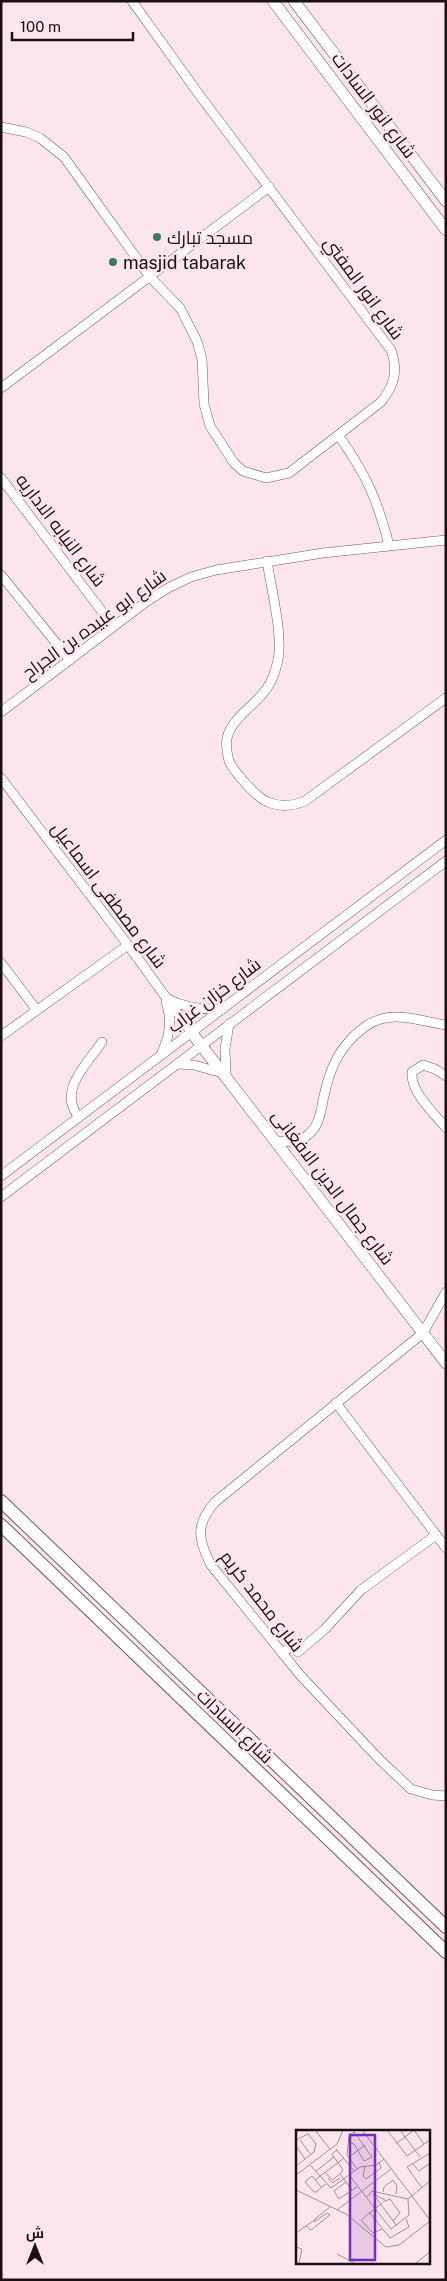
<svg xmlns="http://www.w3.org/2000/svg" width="447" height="2281" font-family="'Public Sans',Cairo,sans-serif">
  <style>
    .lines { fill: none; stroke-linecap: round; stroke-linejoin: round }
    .minor-casing { stroke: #725a63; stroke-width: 10 }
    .tertiary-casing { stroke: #725a63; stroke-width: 12 }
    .secondary-casing { stroke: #725a63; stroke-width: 14 }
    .minor { stroke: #fff; stroke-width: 9 }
    .tertiary { stroke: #fff; stroke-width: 11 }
    .secondary { stroke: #fff; stroke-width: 12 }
    .poi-dot { fill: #37796a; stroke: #fce5ed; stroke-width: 2 }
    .labels { text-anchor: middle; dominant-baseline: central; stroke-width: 5; stroke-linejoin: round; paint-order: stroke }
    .street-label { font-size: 18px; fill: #191013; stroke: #fce5ed }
    .poi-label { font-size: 18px; fill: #191013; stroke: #fce5ed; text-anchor: start }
    .inset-road { fill: none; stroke: #a19096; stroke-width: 1 }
    .view { fill: #7b2cbf; fill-opacity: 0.15; stroke: #7b2cbf; stroke-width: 2.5 }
    .inset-edge { fill: none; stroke: #191013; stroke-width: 2.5 }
  </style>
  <rect width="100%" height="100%" fill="#fce5ed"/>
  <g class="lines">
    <defs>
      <g id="minor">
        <path d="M1,127L26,132L40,138L64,157L150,277L180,308L197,341L202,359L204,404L210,426L234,463L243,471L266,478L289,473L381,402C395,385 398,370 391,350L198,93L132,1"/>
        <polyline points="1,388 269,187"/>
        <path d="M339,436C367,476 377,499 389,545"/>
        <polyline points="1,478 113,626"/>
        <path d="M267,561C271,588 283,634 278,660C276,669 273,680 267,688C256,705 232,717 227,738C226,745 227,754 229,761C234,772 257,798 268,802C280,807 293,806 305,801L446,698"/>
        <polyline points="1,575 70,660"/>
        <polyline points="1,712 146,602 168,588 191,577 216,570 323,553 446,540"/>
        <polyline points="1,778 128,945 191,1032"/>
        <polyline points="1,963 36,1009"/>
        <path d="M168,999C185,1008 203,1010 223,1009"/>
        <polyline points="1,1036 128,945"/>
        <path d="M162,1052C170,1036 172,1019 166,1002"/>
        <polyline points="178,1064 194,1065 226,1074 225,1049 229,1024"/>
        <path d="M446,1076L435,1069L423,1065L412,1072C410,1092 434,1113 446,1128"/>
        <path d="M79,1117C57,1091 87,1064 102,1042"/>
        <path d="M276,1141C287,1142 299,1143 309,1134C320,1125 321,1109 324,1096C329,1072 337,1052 355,1035C363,1028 370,1022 381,1019C401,1013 426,1022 446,1025"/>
        <polyline points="1,1176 446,840"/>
        <polyline points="1,1197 446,861"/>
        <path d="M446,1292L423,1333L215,1502C195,1525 198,1540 211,1565L300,1675L380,1760L411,1789L432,1795L446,1796"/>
        <polyline points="336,1403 446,1548"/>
        <polyline points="282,1653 291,1646 298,1652 324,1630 361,1590 436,1535"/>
      </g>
      <g id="tertiary">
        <polyline points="273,1 446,230"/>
        <polyline points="294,1 446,201"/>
        <polyline points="191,1032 446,1363"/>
      </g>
      <g id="secondary">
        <polyline points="1,1501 446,1927"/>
        <polyline points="1,1525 446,1952"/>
      </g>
    </defs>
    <use href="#minor" class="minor-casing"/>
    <use href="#tertiary" class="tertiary-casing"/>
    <use href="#secondary" class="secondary-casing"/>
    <use href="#minor" class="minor"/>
    <use href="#tertiary" class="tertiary"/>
    <use href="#secondary" class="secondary"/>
  </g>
  <g class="poi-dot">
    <circle cx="157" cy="237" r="5"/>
    <circle cx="113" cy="262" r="5"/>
  </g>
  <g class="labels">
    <g class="street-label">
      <text transform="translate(374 105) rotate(53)">شارع انور السادات</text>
      <text transform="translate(364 288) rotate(54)">شارع انور المفتي</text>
      <text transform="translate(61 530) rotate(53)">شارع النيابه الاداريه</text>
      <text transform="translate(94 624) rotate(-36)">شارع ابو عبيده بن الجراح</text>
      <text transform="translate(109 895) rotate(53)">شارع مصطفى اسماعيل</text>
      <text transform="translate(214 995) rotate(-37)">شارع خزان غراب</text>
      <text transform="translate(333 1187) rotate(53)">شارع جمال الدين الافغانى</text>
      <text transform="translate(262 1601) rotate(52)">شارع محمد كريم</text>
      <text transform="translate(235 1726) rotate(44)">شارع السادات</text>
    </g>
    <g class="poi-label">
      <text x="167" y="237">مسجد تبارك</text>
      <text x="123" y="262">masjid tabarak</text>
    </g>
  </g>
  <g transform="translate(296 2130)">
    <rect width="134" height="134" fill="#fce5ed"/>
    <path class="inset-road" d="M19,0L34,19M66,0L134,90M91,0L111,26L134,10M104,0L124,27M118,0L128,14M59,1L53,6L51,25L61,39M0,10L12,4L20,14L18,22L0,36M4,10L15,25M52,11L58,14L68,31L76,27L58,2M101,13L118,0M0,16L9,29M40,19L58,41M41,20L36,24L47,40L44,44M52,28L69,15M116,33L123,41L134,33M14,35L35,58L64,37L80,35L88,29M69,36L67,46L70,49L85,38L83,32M20,41L38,27M29,42L36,50L44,44M44,44L56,60M0,45L41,14L47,0M53,45L95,99L113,85L112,69L134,51M32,48L36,53L44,48M19,50L48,28M50,52L38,61L43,69L61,57M26,58L16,46L9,52L18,62H21V61L30,54M126,58L111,37L134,23M0,60L50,84L90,117L103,115L134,91M87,62L88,57L97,50L101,56L100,64M70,68L76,61L112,69M89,70L77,64L101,96M87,72L94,69L104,83L97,91M86,73L65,90L77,103L86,99M41,80L95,39M73,82L94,108L113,97L110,89M19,89L34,77M10,96L15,100L34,85L31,83L18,92M0,103L20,89M0,117L6,119L3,133M41,124L58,133M120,133L134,122"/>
    <path class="view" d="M54,5H79V130H54Z"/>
    <rect width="134" height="134" class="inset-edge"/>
  </g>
  <rect width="447" height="2281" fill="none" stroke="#191013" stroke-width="5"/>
  <g transform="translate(35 2246)" stroke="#fce5ed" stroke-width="4" paint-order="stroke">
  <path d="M0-4L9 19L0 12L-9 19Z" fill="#191013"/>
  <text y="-8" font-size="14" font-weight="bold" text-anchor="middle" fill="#191013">ش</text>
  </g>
  <path d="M12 32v8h121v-8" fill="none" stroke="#191013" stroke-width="2.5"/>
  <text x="20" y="32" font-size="15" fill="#191013" stroke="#fce5ed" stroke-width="4" paint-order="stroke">100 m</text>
</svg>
